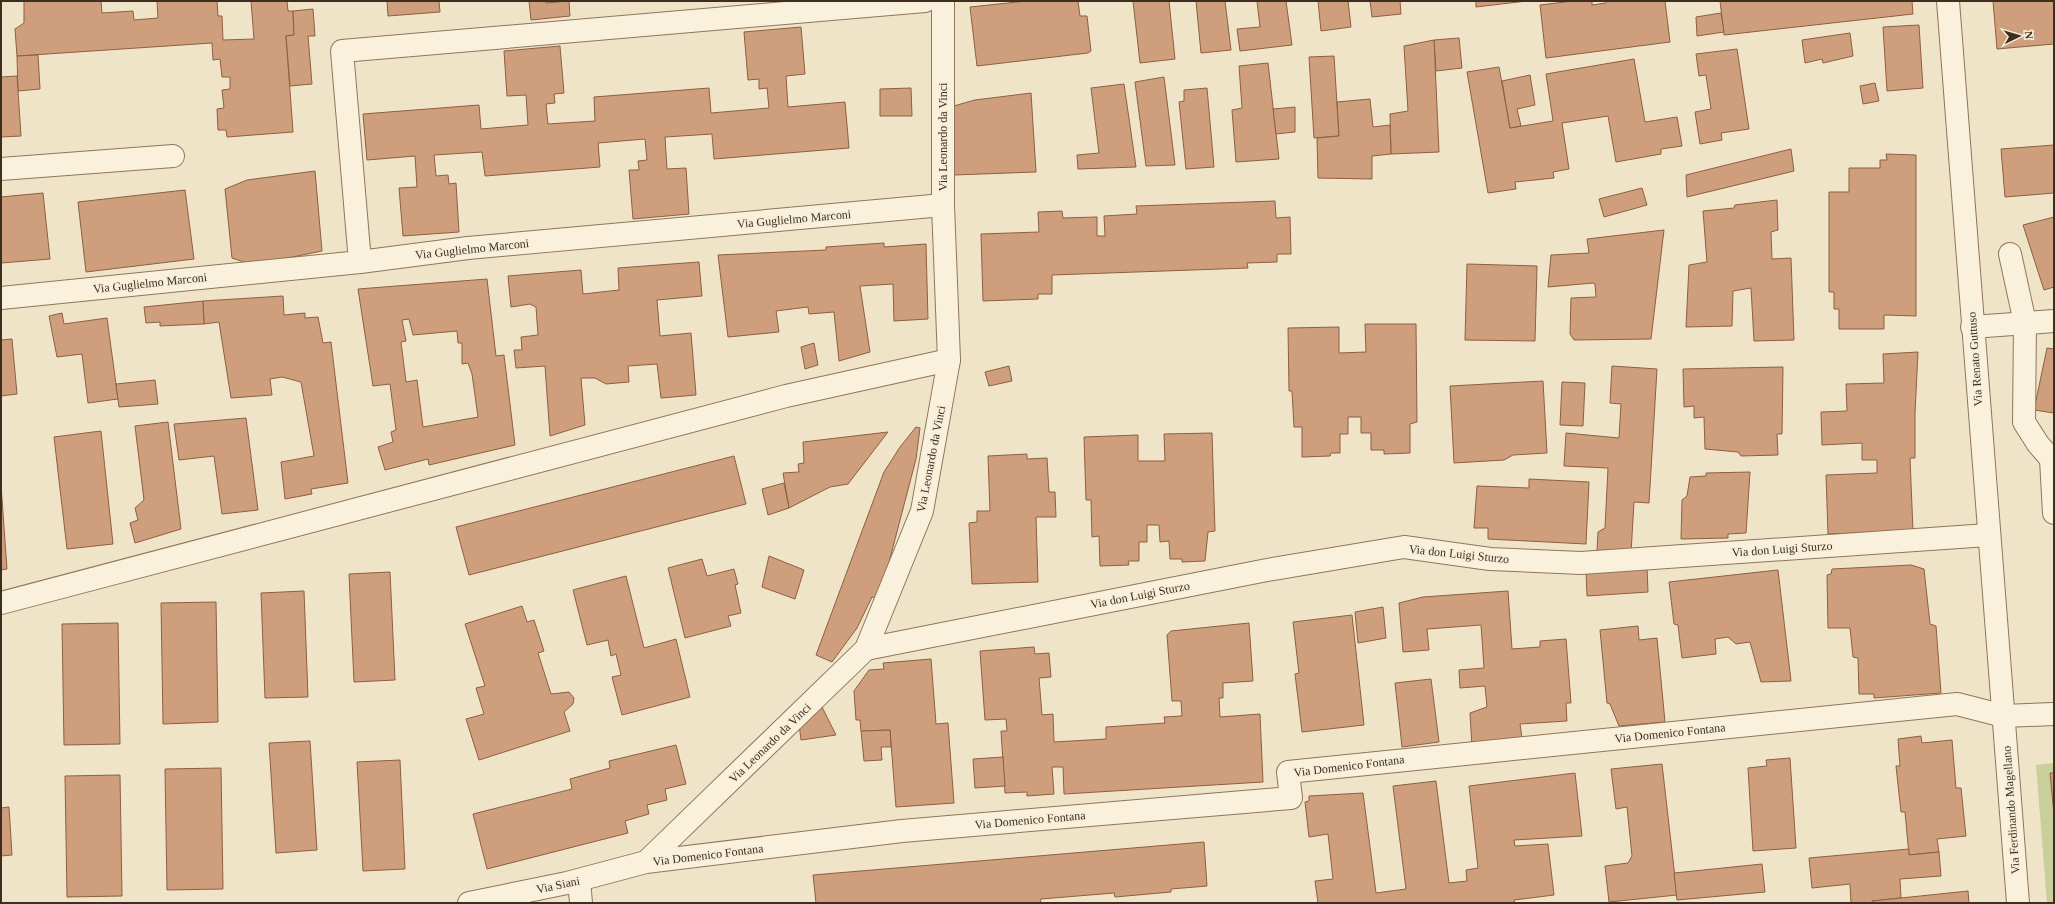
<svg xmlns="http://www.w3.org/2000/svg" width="2055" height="904" font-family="Georgia,serif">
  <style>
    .park { fill: #c9cf9b }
    .building { fill: #cf9f7d; stroke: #8d5f41; fill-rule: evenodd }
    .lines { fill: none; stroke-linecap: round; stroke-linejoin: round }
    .minor-casing { stroke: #8d765c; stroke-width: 24 }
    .minor { stroke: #faf1dc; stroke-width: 22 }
    .labels { text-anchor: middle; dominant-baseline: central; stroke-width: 3.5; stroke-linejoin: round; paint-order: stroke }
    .street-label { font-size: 12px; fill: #3d2e20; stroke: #f7eed8 }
  </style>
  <rect width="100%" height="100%" fill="#f0e4c8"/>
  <polygon class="park" points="2054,763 2054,903 2047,903 2036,765"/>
  <g class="building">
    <polygon points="24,1 101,1 102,13 133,11 134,20 158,18 157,1 217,1 218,16 222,16 223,40 254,39 251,1 287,1 288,11 293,11 294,35 286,36 293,132 227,137 226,130 218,130 217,109 224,108 222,90 230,89 230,77 222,77 220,59 213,60 212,43 17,56 15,29 24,23"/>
    <polygon points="387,1 439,1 440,12 388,16"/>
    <polygon points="529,1 546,1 546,3 569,1 570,16 531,20"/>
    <polygon points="1027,1 1078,1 1080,16 1087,16 1091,51 1088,53 977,66 970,7"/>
    <polygon points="1133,1 1169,1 1175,59 1140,63"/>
    <polygon points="1196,1 1225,1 1231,50 1201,53"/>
    <polygon points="1257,1 1286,1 1292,45 1240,51 1237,29 1260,27"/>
    <polygon points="1318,1 1348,1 1351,27 1321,31"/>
    <polygon points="1370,1 1400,1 1401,14 1372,17"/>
    <polygon points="1476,1 1527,1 1476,7"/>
    <polygon points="1573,1 1592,1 1592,5 1606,3 1606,1 1665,1 1670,42 1546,58 1540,5"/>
    <polygon points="1720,1 1912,1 1913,14 1724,35"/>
    <polygon points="1993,1 2054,1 2054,44 1997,49"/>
    <polygon points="313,9 315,36 308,36 312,84 290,86 286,36 294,35 293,11"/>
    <polygon points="1721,13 1724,32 1697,36 1696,17"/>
    <polygon points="1919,25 1923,88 1887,91 1883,27"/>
    <polygon points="801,27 805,74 786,76 788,107 845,102 849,148 714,159 712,134 665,137 667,169 686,168 689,214 633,219 629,170 639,170 638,161 647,160 645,139 598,143 600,167 485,176 482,152 434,155 436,176 448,175 449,184 456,183 459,232 403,236 399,188 417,187 415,156 367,160 363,114 479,105 481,129 528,125 526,95 507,96 504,51 560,46 564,93 554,94 555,103 546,104 548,124 595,121 594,97 709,88 711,113 769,108 767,88 759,89 759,79 748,80 744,32"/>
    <polygon points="1850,33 1853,56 1823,63 1822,59 1805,63 1802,40"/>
    <polygon points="1459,38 1462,68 1436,71 1434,40"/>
    <polygon points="1434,40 1439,152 1391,154 1390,114 1408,111 1404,46"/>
    <polygon points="1737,49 1749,129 1721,133 1722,140 1700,144 1695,112 1711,109 1706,75 1699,76 1696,54"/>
    <polygon points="38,55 40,89 18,91 17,56"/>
    <polygon points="1334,56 1339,136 1314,138 1309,57"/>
    <polygon points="1634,59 1645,122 1677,117 1682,146 1661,149 1661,154 1616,162 1608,116 1562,123 1569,169 1553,172 1554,178 1515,182 1516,189 1488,193 1467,72 1499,67 1510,128 1553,121 1546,74"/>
    <polygon points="1268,63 1279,159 1236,162 1232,110 1242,108 1239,66"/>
    <polygon points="1530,75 1535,105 1517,109 1521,126 1510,128 1502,81"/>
    <polygon points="17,76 21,136 1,137 1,77"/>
    <polygon points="1164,77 1175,165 1146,166 1135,82"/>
    <polygon points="1875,83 1879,101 1863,104 1860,86"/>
    <polygon points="1124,84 1136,167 1078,169 1077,155 1099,153 1091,88"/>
    <polygon points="911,88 912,116 880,116 880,89"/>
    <polygon points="1207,88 1214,167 1186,169 1179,102 1184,101 1184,90"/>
    <polygon points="1031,93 1036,172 954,175 950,107 975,100"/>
    <polygon points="1370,99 1373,127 1390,125 1391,154 1372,156 1372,179 1318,178 1317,138 1339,136 1337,102"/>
    <polygon points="1295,107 1295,132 1276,134 1273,109"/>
    <polygon points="2054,145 2054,193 2005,197 2001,149"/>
    <polygon points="1791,149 1794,171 1687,197 1686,175"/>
    <polygon points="1886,154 1916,155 1916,316 1884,315 1884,329 1839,329 1839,309 1834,309 1834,292 1829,292 1829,192 1849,192 1849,168 1880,168 1880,160 1887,160"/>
    <polygon points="315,171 322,251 253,265 232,258 225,189 247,180"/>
    <polygon points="1642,188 1647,205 1604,217 1599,199"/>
    <polygon points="185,190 194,259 86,272 78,202"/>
    <polygon points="43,193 50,259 1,263 1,197"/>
    <polygon points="1777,200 1778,230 1771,232 1772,259 1791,258 1794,340 1754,341 1751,288 1733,291 1732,326 1686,327 1689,265 1707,262 1703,211 1734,208 1735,205"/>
    <polygon points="1275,201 1276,218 1290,217 1291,254 1277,254 1277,262 1247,263 1248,268 1052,275 1052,294 1038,294 1038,299 983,301 981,234 1039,232 1038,212 1062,211 1063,218 1097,217 1097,236 1105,236 1104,216 1137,214 1136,206"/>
    <polygon points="2054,217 2054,287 2044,290 2023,225"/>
    <polygon points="1664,230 1651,339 1574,340 1570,334 1571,298 1596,297 1595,284 1593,283 1548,287 1551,255 1589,253 1587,239"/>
    <polygon points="884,243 884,247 926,244 928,319 894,321 893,284 860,286 870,352 839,361 834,312 809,314 808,307 776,311 779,332 728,337 718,255 826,250 826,247"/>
    <polygon points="699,262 702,296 657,300 660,336 691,333 696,395 661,398 657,364 628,366 629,382 606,384 595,378 581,378 585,425 550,436 545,366 516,368 514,350 522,350 521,337 538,335 536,307 530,304 511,307 508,276 581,270 583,294 619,290 618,268"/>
    <polygon points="1467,264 1537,266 1535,341 1465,340"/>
    <path d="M487,279L496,356L504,355L515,445L429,465L428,459L385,470L378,447L393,442L391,432L396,430L390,384L373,386L358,289ZM409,319L413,335L457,331L458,343H462V364L468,363L472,374L478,417L423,427L417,380L406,382L401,342L406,341L402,320Z"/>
    <polygon points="283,296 284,315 305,313 305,318 318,317 323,343 331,342 348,483 311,489 312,494 285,499 281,462 314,456 301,382 282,377 270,379 272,395 231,398 219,322 204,324 203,301"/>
    <polygon points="203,301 204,324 160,326 160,322 146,323 144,307"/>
    <polygon points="62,313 64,324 107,318 118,399 88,403 82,354 57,357 49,316"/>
    <polygon points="1365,324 1416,324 1417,422 1410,424 1410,453 1384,454 1384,450 1371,450 1371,433 1361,433 1361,417 1348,417 1348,434 1340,434 1340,453 1331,453 1330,456 1302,457 1302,427 1294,427 1292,391 1289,391 1288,328 1339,327 1339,353 1366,352"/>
    <polygon points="12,339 17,394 1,396 1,340"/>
    <polygon points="814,343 818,365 805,369 801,347"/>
    <polygon points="2047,348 2054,349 2054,413 2034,410"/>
    <polygon points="1918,352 1915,413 1915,458 1910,458 1913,531 1828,534 1826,475 1877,473 1877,460 1862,460 1862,443 1822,445 1821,412 1847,411 1846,384 1884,383 1883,354"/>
    <polygon points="1009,366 1012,381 989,386 985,372"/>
    <polygon points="1612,366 1657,369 1649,503 1634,502 1631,553 1597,551 1598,532 1605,528 1608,468 1564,466 1566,433 1619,438 1621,404 1610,403"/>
    <polygon points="1783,367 1782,434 1777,434 1778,455 1741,456 1738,452 1705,449 1704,417 1694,418 1694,406 1684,407 1683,369"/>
    <polygon points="155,380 158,404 119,407 116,384"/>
    <polygon points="1543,381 1547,453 1513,455 1504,460 1454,463 1450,386"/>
    <polygon points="1562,382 1585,383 1583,426 1560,425"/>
    <polygon points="246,418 258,510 222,514 214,456 179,460 174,424"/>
    <polygon points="168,422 181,529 135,543 130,523 138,520 135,508 144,500 135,426"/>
    <polygon points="916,427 920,428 916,459 887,570 876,598 872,597 857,628 832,662 816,655 884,472 900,447"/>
    <polygon points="101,431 113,544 67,549 54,437"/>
    <polygon points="888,432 848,484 830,487 789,508 783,473 799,472 798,464 804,463 803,442"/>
    <polygon points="1212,433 1215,531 1208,532 1205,561 1182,562 1182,559 1170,559 1169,541 1160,542 1159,525 1147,525 1147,542 1139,542 1139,561 1128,561 1129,565 1100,566 1099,536 1092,537 1091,500 1086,500 1084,437 1138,435 1138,461 1165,461 1164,434"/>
    <polygon points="1027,454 1027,459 1047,458 1049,492 1055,492 1056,517 1036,517 1038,582 972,584 969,523 977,522 977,511 990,511 988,456"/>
    <polygon points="734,456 746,504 469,575 456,527"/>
    <polygon points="1750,472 1746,533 1728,534 1728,538 1681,539 1682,500 1687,496 1690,477 1706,476 1706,473"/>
    <polygon points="1529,479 1589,482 1586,544 1488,539 1488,528 1474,528 1477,486 1529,488"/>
    <polygon points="784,483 789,508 768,515 762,489"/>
    <polygon points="1,485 7,569 1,570"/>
    <polygon points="769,556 804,570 795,599 762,587"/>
    <polygon points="702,559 707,576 734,569 738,584 735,585 741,613 728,616 731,626 685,638 668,568"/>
    <polygon points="1911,565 1924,569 1930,624 1936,626 1941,693 1874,698 1874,694 1859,694 1858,658 1853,657 1850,628 1828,628 1827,575 1831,574 1832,569"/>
    <polygon points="1647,567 1648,592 1587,596 1586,572"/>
    <polygon points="1778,570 1791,681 1761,682 1750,642 1736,644 1728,637 1715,639 1716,654 1682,658 1678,625 1674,624 1669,582"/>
    <polygon points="390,572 395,680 354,682 349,574"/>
    <polygon points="626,576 644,648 676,639 690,697 622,715 612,677 621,675 616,654 611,656 608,640 587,645 573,590"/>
    <polygon points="304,591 308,697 265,698 261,593"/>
    <polygon points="1508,591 1512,649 1540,647 1540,641 1566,639 1571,703 1566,703 1567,721 1520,724 1522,738 1472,747 1470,713 1487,707 1485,686 1460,688 1459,670 1484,668 1481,625 1427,629 1429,650 1403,652 1399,603 1423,597"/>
    <polygon points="216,602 218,722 163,724 161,603"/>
    <polygon points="522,606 527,622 534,620 544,651 538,653 551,694 569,692 574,698 573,704 564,712 570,731 479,760 466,719 484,714 476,688 485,686 465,624"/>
    <polygon points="1383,607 1386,638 1358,643 1355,612"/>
    <polygon points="1352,615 1364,725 1302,732 1295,674 1299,673 1293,622"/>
    <polygon points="118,623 120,744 64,745 62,624"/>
    <polygon points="1249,623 1253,681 1223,683 1223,698 1219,698 1220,717 1260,714 1263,782 1064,794 1063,767 1052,767 1054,794 1027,796 1027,792 1005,793 1001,731 1007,731 1006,719 985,720 980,651 1034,647 1035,654 1049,653 1051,677 1039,678 1042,715 1053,714 1054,742 1106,739 1106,727 1165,723 1164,717 1182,716 1181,701 1172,701 1167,635 1171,631"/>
    <polygon points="1638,626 1639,640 1657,638 1665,722 1619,726 1610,704 1607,703 1600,630"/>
    <polygon points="931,659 936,724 948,723 954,803 896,807 890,730 861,731 860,720 856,720 854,691 869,670 884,669 883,663"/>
    <polygon points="1431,679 1439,742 1402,747 1395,683"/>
    <polygon points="821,705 836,735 801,740 799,724"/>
    <polygon points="890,730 891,747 881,747 882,760 864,761 861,731"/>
    <polygon points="1921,736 1922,743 1952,740 1956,788 1961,788 1966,836 1937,839 1939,852 1909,855 1905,812 1901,812 1896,766 1900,766 1898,739"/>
    <polygon points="310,741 317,850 276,853 269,743"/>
    <polygon points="676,745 686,784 665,789 667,800 647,805 649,814 625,821 628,833 487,869 473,814 572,789 570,779 610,768 609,761"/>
    <polygon points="1003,757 1005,786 975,788 973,759"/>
    <polygon points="1790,758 1796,848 1753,851 1748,768 1767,766 1766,760"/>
    <polygon points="400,760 405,869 363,871 357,762"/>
    <polygon points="1662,764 1677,895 1609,902 1605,866 1628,863 1632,856 1627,807 1616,809 1611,769"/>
    <polygon points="221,768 223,889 167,890 165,769"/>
    <polygon points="1575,773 1582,836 1514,840 1515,846 1548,844 1554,895 1514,900 1515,903 1318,903 1315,881 1333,879 1328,834 1309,837 1305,802 1309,801 1309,796 1363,793 1376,893 1406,889 1393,786 1436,781 1449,883 1467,881 1466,870 1478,868 1469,786"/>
    <polygon points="2050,773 2054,773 2054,814"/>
    <polygon points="120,775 122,896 67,897 65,776"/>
    <polygon points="9,807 12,855 1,856 1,808"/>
    <polygon points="1204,842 1207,886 1171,889 1171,892 1115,897 1114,893 1041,899 1040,903 816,903 813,875"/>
    <polygon points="1909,849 1909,855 1939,852 1941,876 1900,879 1901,898 1872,901 1873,903 1851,903 1850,884 1812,888 1809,858"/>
    <polygon points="1762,864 1765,892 1677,900 1674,873"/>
    <polygon points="1968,891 1969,903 1873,903 1872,901"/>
  </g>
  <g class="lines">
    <defs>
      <g id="minor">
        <polyline points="1948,1 2018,903"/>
        <polyline points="1,169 173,156"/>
        <polyline points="2010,254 2025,323 2024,422 2038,444 2051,459 2054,513"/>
        <polyline points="360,262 342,51 925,1"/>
        <polyline points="1,298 360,262 468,248 943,205"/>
        <polyline points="1972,327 2054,321"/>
        <polyline points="1,603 786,396 949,360"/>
        <polyline points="866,649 1267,570 1404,547 1490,559 1581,563 1988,535"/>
        <polyline points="646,862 866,649 922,511 949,360 943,205 943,1"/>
        <polyline points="579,880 581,903"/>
        <polyline points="469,903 567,883 646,862 902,831 1291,798 1288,772 1957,704 2004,716 2054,714"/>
      </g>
    </defs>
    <use href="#minor" class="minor-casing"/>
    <use href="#minor" class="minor"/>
  </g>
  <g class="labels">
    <g class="street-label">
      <text transform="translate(943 137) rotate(-90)">Via Leonardo da Vinci</text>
      <text transform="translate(794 219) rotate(-5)">Via Guglielmo Marconi</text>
      <text transform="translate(472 249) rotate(-6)">Via Guglielmo Marconi</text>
      <text transform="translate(150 283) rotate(-6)">Via Guglielmo Marconi</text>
      <text transform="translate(1975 359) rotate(-94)">Via Renato Guttuso</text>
      <text transform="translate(931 459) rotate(-79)">Via Leonardo da Vinci</text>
      <text transform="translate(1782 549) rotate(-4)">Via don Luigi Sturzo</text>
      <text transform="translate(1459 554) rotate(6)">Via don Luigi Sturzo</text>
      <text transform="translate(1140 595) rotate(-11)">Via don Luigi Sturzo</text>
      <text transform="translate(1670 733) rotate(-6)">Via Domenico Fontana</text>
      <text transform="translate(770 743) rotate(-44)">Via Leonardo da Vinci</text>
      <text transform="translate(1349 766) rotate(-7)">Via Domenico Fontana</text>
      <text transform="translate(2011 810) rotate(-94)">Via Ferdinando Magellano</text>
      <text transform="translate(1030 820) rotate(-5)">Via Domenico Fontana</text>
      <text transform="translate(708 855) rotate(-7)">Via Domenico Fontana</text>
      <text transform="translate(558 885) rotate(-12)">Via Siani</text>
    </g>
  </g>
  <rect width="2055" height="904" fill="none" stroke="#3d2e20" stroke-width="4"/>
  <g transform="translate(2019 36) rotate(85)" stroke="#f7eed8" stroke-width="3" paint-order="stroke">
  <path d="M0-3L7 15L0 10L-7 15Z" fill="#3d2e20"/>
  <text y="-6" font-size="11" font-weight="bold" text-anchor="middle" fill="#3d2e20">N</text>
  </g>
</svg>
